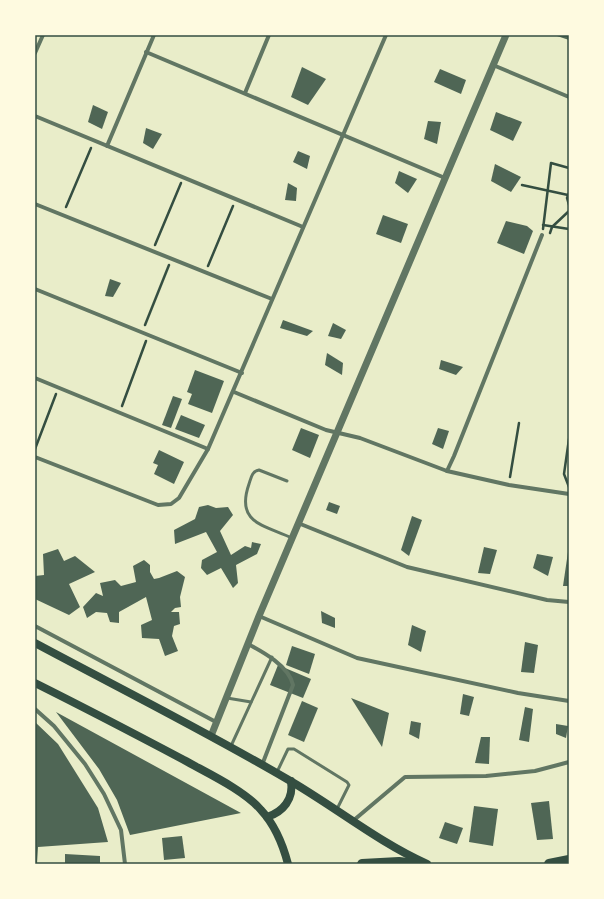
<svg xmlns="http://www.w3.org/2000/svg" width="604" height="899" font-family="'Varela Round',sans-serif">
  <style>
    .building { fill: #4f6655 }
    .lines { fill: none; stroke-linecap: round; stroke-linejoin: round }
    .path { stroke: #344e41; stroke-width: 2.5 }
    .service { stroke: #617663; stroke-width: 3 }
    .minor { stroke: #617663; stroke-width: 4 }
    .tertiary { stroke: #617663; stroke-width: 7 }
    .secondary { stroke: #344e41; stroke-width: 8 }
    .primary { stroke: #344e41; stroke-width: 10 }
    .neatline { fill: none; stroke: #344e41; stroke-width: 1.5 }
  </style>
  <rect width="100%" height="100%" fill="#e9edc9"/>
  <g class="building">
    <polygon points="554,35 569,35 569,40"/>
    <polygon points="302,67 326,79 308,105 291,97"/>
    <polygon points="440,69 466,80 461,94 434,82"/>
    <polygon points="93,105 108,112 102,129 88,122"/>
    <polygon points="496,112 522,122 513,141 490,130"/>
    <polygon points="428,121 441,122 437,144 424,139"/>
    <polygon points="146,128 162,134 153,149 143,143"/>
    <polygon points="298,151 310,156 307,169 293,162"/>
    <polygon points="495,164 521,177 511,192 491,181"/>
    <polygon points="399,171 417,179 408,193 395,183"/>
    <polygon points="288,183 297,188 296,201 285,200"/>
    <polygon points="383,215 408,224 401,243 376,234"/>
    <polygon points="506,221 527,226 533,231 524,254 497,243"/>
    <polygon points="110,279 121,283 113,297 105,296"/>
    <polygon points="283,320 313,331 307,336 280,328"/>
    <polygon points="333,323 346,330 341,339 328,336"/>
    <polygon points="327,353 343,363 342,375 325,365"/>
    <polygon points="441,360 463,367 456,375 439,369"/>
    <polygon points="195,370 224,381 212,413 188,404 192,394 187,392"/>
    <polygon points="173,396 182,399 171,428 162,425"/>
    <polygon points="181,415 205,425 199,438 175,429"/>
    <polygon points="301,428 319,435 310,458 292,450"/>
    <polygon points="438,428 449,431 443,449 432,444"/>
    <polygon points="159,450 184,462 174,484 154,474 158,465 153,463"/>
    <polygon points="329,502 340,506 337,514 326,510"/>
    <polygon points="208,505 216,508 228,507 233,515 220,531 231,555 245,546 251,548 252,542 261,544 257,554 236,565 238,583 233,588 221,568 207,575 201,568 202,560 217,552 206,532 175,544 174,530 195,519 199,507"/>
    <polygon points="412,516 422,520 409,556 401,550"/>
    <polygon points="484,547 497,550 490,574 478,573"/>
    <polygon points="58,549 64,561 75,556 95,572 69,584 80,607 69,615 35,599 35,576 44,575 43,554"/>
    <polygon points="568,552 569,552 569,586 563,586"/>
    <polygon points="537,554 553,557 548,576 533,568"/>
    <polygon points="144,560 150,565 150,572 154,579 159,578 177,571 185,577 180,597 181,607 175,608 171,612 179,612 180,624 174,626 172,636 178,651 165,656 159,639 142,638 141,625 152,620 146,597 119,612 119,623 110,622 107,613 96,612 87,618 83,607 96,593 103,596 100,583 115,580 121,586 136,582 133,566"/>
    <polygon points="321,611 335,618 335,628 322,623"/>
    <polygon points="412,625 426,631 421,652 408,645"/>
    <polygon points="525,642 538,645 534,673 521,672"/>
    <polygon points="292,646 315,654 309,674 286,665"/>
    <polygon points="278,665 311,679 303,698 270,685"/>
    <polygon points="463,694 474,697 469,716 460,714"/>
    <polygon points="351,698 389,713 382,747"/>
    <polygon points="302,701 318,708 304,742 288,735"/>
    <polygon points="525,707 533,709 529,742 519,740"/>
    <polygon points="56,712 241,813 130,835 117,800 99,769"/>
    <polygon points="411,721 421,723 419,739 409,734"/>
    <polygon points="35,722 58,744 98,808 108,842 38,847 37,864 35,864"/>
    <polygon points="556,724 568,726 566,738 556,734"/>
    <polygon points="481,737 490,737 489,764 475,763"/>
    <polygon points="549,801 553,839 537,840 531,803"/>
    <polygon points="474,806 498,809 493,846 469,842"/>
    <polygon points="445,822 463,828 457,844 439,838"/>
    <polygon points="182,836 185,858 164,860 162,838"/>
    <polygon points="65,854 100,856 100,864 65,864"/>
  </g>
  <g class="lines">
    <g class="path">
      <polyline points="522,185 568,195"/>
      <polyline points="569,193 567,198 569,205"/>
      <polyline points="66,207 91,148"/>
      <polyline points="543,225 569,229"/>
      <polyline points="552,227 569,211"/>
      <polyline points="543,229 551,163 569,168"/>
      <polyline points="550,233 552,227"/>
      <polyline points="155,245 181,183"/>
      <polyline points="208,266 233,206"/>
      <polyline points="145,325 169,265"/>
      <polyline points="122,406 146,341"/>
      <polyline points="35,449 56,394"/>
      <polyline points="510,477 519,423"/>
      <polyline points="569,487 564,474 569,439"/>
    </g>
    <g class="service">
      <path d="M287,481L259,470C252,471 251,478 249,484C235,524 265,525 292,538"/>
      <polyline points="227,698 251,702"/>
      <polyline points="231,746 272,657"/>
      <polyline points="277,772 288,749 294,749 347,782 349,785 337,809"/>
    </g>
    <g class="minor">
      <polyline points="146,52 445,178"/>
      <polyline points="35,53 43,35"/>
      <polyline points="493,65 569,97"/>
      <polyline points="245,93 269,35"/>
      <polyline points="35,116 303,227"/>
      <polyline points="107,146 154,35"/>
      <polyline points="35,204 272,299"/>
      <polyline points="35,289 242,373"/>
      <polyline points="35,378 208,449"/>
      <polyline points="234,392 326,430 360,438 447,471 509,485 569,494"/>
      <polyline points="35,457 158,505 171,504 179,498 208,449 386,35"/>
      <polyline points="447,471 454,456 542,235"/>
      <polyline points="298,523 407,567 547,600 569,602"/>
      <polyline points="259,616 357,658 518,693 569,701"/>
      <polyline points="35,626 216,722"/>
      <path d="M248,644C263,652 289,666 293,685L262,765"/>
      <polyline points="35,709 54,726 85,764 104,794 121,830 125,864"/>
      <polyline points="354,820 405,777 486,776 535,771 569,762"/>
    </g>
    <polyline class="tertiary" points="211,736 259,616 506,35"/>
    <g class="secondary">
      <path d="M35,643C119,688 205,731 287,779C334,806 378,842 427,864"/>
      <path d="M35,683C85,708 135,734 184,760C207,773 244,790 261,810C275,825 283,845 288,864"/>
      <path d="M267,817C283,812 294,799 291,781"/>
    </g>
    <g class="primary">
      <polyline points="362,864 399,862 416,864"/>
      <polyline points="549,864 569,860"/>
    </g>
  </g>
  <rect width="604" height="899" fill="none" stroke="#fefae0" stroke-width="72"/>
  <rect x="36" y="36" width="532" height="827" class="neatline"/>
</svg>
